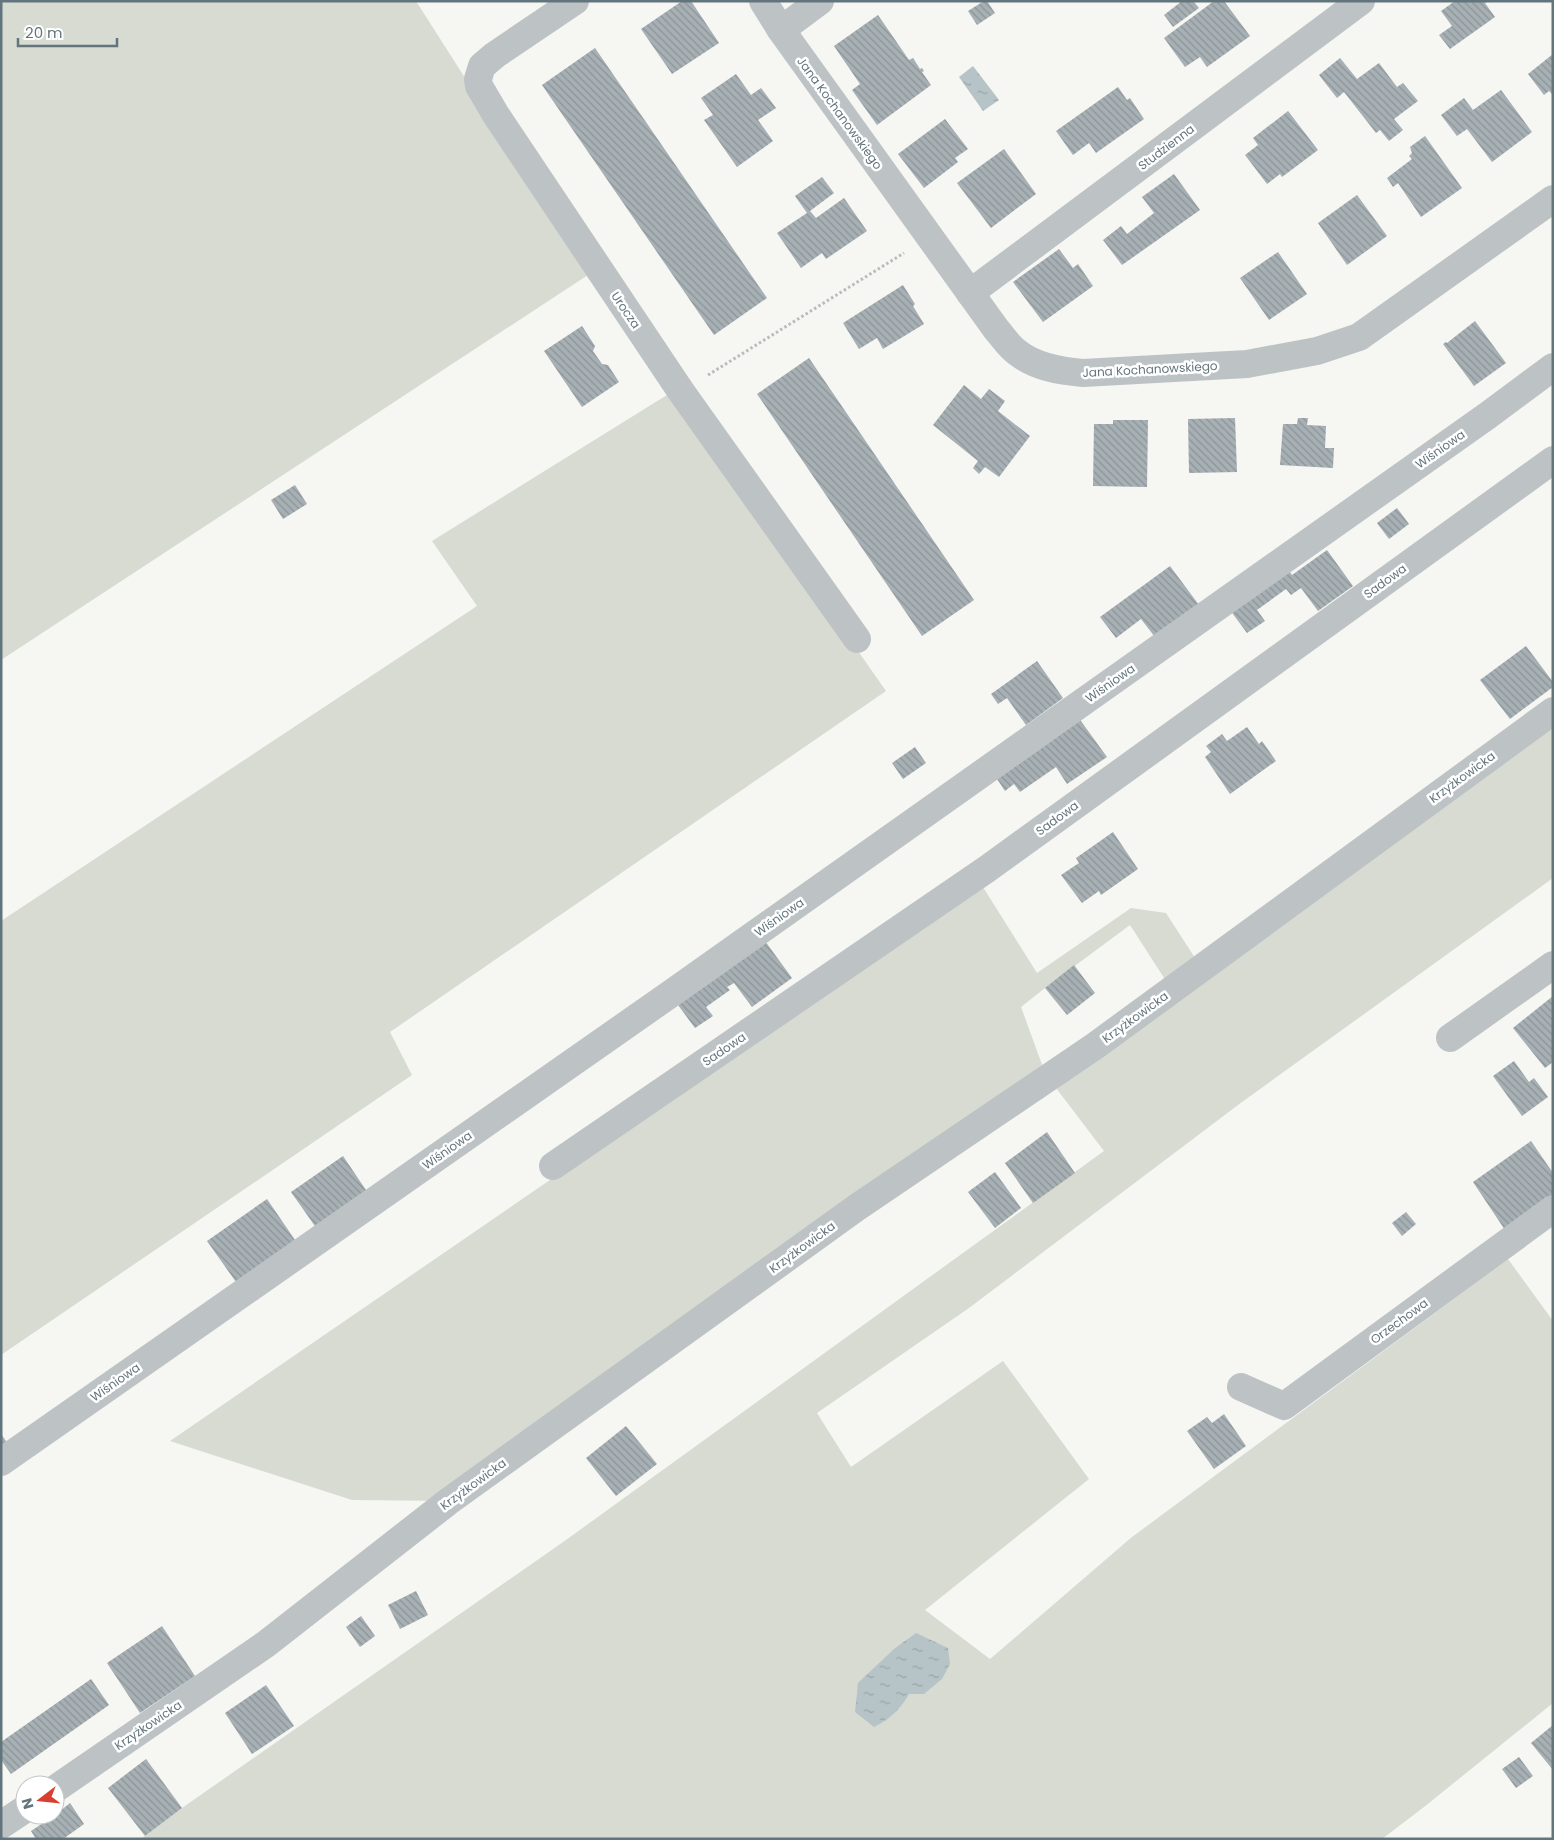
<svg xmlns="http://www.w3.org/2000/svg" width="1554" height="1840" font-family="Poppins,sans-serif">
  <style>
    .grass { fill: #d7dbd2 }
    .water { fill: url(#water-ripples) }
    .building { fill: url(#building-back-hatch) }
    .lines { fill: none; stroke-linecap: round; stroke-linejoin: round }
    .path { stroke: #b8bcbd; stroke-width: 3; stroke-dasharray: 2.5 2.5; stroke-linecap: butt }
    .minor { stroke: #bdc3c5; stroke-width: 28 }
    .labels { text-anchor: middle; dominant-baseline: central; stroke-width: 5; stroke-linejoin: round; paint-order: stroke }
    .street-label { font-size: 12px; fill: #63757c; stroke: #fff }
  </style>
  <defs>
    <pattern id="water-ripples" width="26" height="14" patternUnits="userSpaceOnUse" patternTransform="scale(1.25)"><rect width="26" height="14" fill="#b7c4c7"/><path d="M2 4q2-2 4 0t4 0M15 11q2-2 4 0t4 0" fill="none" stroke="#98a4a7"/></pattern>
    <pattern id="building-back-hatch" width="6" height="6" patternUnits="userSpaceOnUse" patternTransform="scale(1.25)"><rect width="6" height="6" fill="#a7b0b4"/><path d="M-1 5l2 2M0 0l6 6M5-1l2 2" fill="none" stroke="#8c9497"/></pattern>
  </defs>
  <rect width="100%" height="100%" fill="#f6f6f3"/>
  <g class="grass">
    <polygon points="5,1 416,1 488,114 594,271 1,660 1,3"/>
    <polygon points="675,390 886,691 390,1032 412,1075 1,1355 1,921 477,606 432,541"/>
    <polygon points="1553,723 1553,878 1242,1102 969,1308 817,1413 851,1467 1003,1361 1089,1479 925,1610 990,1659 1132,1537 1508,1259 1553,1321 1553,1703 1424,1807 1382,1839 141,1839 182,1808 566,1540 1104,1151 1056,1088 1177,998 1130,925 1045,988 1021,1007 1044,1070 449,1501 352,1500 170,1441 981,884 1037,973 1131,908 1166,913 1206,975"/>
  </g>
  <g class="water">
    <polygon points="973,66 999,100 983,111 959,77"/>
    <path d="M916,1633L948,1648L950,1664L942,1679L924,1694H909C900,1710 890,1719 874,1727L855,1712L858,1683L894,1649Z"/>
  </g>
  <g class="building">
    <polygon points="682,1 691,1 719,43 672,74 641,29"/>
    <polygon points="984,1 987,1 995,13 977,25 968,11"/>
    <polygon points="1182,1 1193,1 1199,8 1173,27 1164,15"/>
    <polygon points="1214,1 1224,1 1250,36 1207,67 1200,57 1185,67 1164,38"/>
    <polygon points="1455,1 1488,1 1485,3 1495,17 1450,49 1439,35 1452,26 1441,11"/>
    <polygon points="878,15 909,60 913,58 920,69 922,68 924,71 922,72 931,85 877,125 852,90 860,84 834,46"/>
    <polygon points="595,48 767,298 714,335 542,85"/>
    <polygon points="1553,54 1553,95 1549,91 1544,95 1528,74"/>
    <polygon points="1340,58 1357,79 1379,63 1397,87 1403,83 1418,101 1394,119 1403,130 1389,141 1380,130 1376,133 1344,92 1337,98 1319,75"/>
    <polygon points="736,74 751,95 761,88 776,108 758,120 773,141 737,167 704,120 713,115 701,98"/>
    <polygon points="1118,87 1127,100 1130,98 1144,119 1096,153 1089,143 1073,155 1056,131"/>
    <polygon points="1501,90 1532,132 1492,162 1467,129 1457,136 1441,115 1464,98 1473,110"/>
    <polygon points="1288,111 1318,150 1282,177 1280,174 1267,184 1245,155 1258,145 1253,138"/>
    <polygon points="945,119 968,149 955,158 958,162 924,188 898,154"/>
    <polygon points="1425,136 1462,188 1421,217 1398,183 1393,187 1387,178 1412,159 1409,156 1412,153 1410,147"/>
    <polygon points="1004,149 1036,194 991,228 957,183"/>
    <polygon points="1174,174 1200,210 1122,265 1103,240 1121,226 1127,234 1154,213 1142,197"/>
    <polygon points="822,177 834,193 810,211 816,218 844,198 867,231 826,259 822,253 801,268 777,233 807,213 795,196"/>
    <polygon points="1357,195 1387,236 1347,265 1318,223"/>
    <polygon points="1059,249 1073,268 1078,264 1093,286 1043,322 1013,282"/>
    <polygon points="1278,252 1307,294 1269,320 1240,278"/>
    <polygon points="903,285 915,304 913,306 924,324 883,349 877,338 859,349 843,323"/>
    <polygon points="1475,321 1506,363 1474,386 1443,344 1446,342 1447,343"/>
    <polygon points="582,326 595,346 593,351 602,364 608,365 619,382 582,407 544,351"/>
    <polygon points="809,358 974,600 922,636 757,394"/>
    <polygon points="964,385 981,399 989,389 1005,401 998,411 1030,436 999,477 985,467 979,474 973,468 978,461 933,425"/>
    <polygon points="1235,418 1237,472 1189,473 1188,419"/>
    <polygon points="1298,418 1308,418 1307,425 1326,426 1325,448 1334,448 1333,468 1280,465 1283,424 1297,424"/>
    <polygon points="1113,420 1148,420 1147,487 1093,486 1094,424 1113,424"/>
    <polygon points="295,485 307,504 283,519 271,500"/>
    <polygon points="1397,508 1409,524 1389,539 1377,523"/>
    <polygon points="1327,550 1353,586 1318,611 1301,588 1291,595 1286,589 1257,610 1265,621 1247,633 1230,610 1288,569 1292,575"/>
    <polygon points="1170,566 1199,605 1155,637 1141,619 1116,638 1100,617"/>
    <polygon points="1526,646 1553,682 1553,687 1510,719 1480,680"/>
    <polygon points="1037,661 1063,698 1026,725 1007,698 998,704 991,694"/>
    <polygon points="1078,717 1107,757 1067,784 1056,767 1020,792 1014,784 1005,791 995,776"/>
    <polygon points="1247,727 1259,744 1262,741 1276,761 1230,794 1205,757 1211,752 1206,746 1222,734 1227,741"/>
    <polygon points="915,747 926,763 903,779 892,763"/>
    <polygon points="1113,832 1138,869 1101,895 1099,891 1082,903 1061,875 1079,863 1076,858"/>
    <polygon points="765,941 792,978 752,1007 734,983 727,987 730,990 706,1007 713,1016 695,1028 678,1005"/>
    <polygon points="1074,965 1095,993 1067,1015 1045,988"/>
    <polygon points="1553,996 1553,1062 1545,1068 1513,1028"/>
    <polygon points="1514,1061 1529,1082 1534,1078 1548,1097 1522,1116 1493,1076"/>
    <polygon points="1047,1132 1075,1173 1033,1203 1005,1163"/>
    <polygon points="1531,1141 1553,1173 1553,1197 1505,1230 1473,1182"/>
    <polygon points="343,1156 368,1193 317,1229 291,1192"/>
    <polygon points="995,1172 1021,1208 995,1228 968,1192"/>
    <polygon points="267,1199 295,1240 236,1282 207,1241"/>
    <polygon points="1406,1212 1416,1224 1402,1236 1392,1223"/>
    <polygon points="1224,1414 1246,1446 1214,1469 1187,1431 1207,1417 1212,1423"/>
    <polygon points="626,1426 657,1464 616,1496 586,1458"/>
    <polygon points="1,1434 11,1448 1,1455"/>
    <polygon points="416,1591 428,1615 400,1629 388,1605"/>
    <polygon points="361,1616 375,1636 360,1647 346,1627"/>
    <polygon points="162,1626 195,1676 140,1713 107,1663"/>
    <polygon points="91,1679 109,1705 11,1774 1,1760 1,1742"/>
    <polygon points="266,1685 294,1726 252,1754 225,1713"/>
    <polygon points="1553,1725 1553,1770 1531,1743"/>
    <polygon points="1519,1757 1533,1776 1516,1788 1502,1769"/>
    <polygon points="146,1759 182,1808 145,1836 108,1788"/>
    <polygon points="70,1803 84,1824 63,1839 36,1839 31,1831 55,1815"/>
  </g>
  <g class="lines">
    <polyline class="path" points="708,375 904,253"/>
    <g class="minor">
      <polyline points="575,1 495,55 482,66 478,79 479,86 496,115 680,390 857,639"/>
      <path d="M763,1L781,30L996,329C1003,337 1009,347 1018,353C1036,367 1060,371 1083,373L1247,364L1317,351L1359,337L1553,199"/>
      <polyline points="781,30 820,1"/>
      <polyline points="970,293 1361,1"/>
      <polyline points="1450,1038 1553,965"/>
      <polyline points="553,1166 987,869 1553,460"/>
      <polyline points="1241,1387 1284,1406 1553,1209"/>
      <polyline points="1,1462 669,995 1487,416 1553,367"/>
      <polyline points="55,1789 266,1644 449,1501 856,1208 1095,1046 1553,711"/>
      <polyline points="1,1825 25,1809"/>
    </g>
  </g>
  <g class="labels">
    <g class="street-label">
      <text transform="translate(840 113) rotate(54)">Jana Kochanowskiego</text>
      <text transform="translate(1166 147) rotate(-37)">Studzienna</text>
      <text transform="translate(626 310) rotate(56)">Urocza</text>
      <text transform="translate(1150 369) rotate(-3)">Jana Kochanowskiego</text>
      <text transform="translate(1440 449) rotate(-35)">Wiśniowa</text>
      <text transform="translate(1385 581) rotate(-36)">Sadowa</text>
      <text transform="translate(1110 683) rotate(-35)">Wiśniowa</text>
      <text transform="translate(1462 777) rotate(-36)">Krzyżkowicka</text>
      <text transform="translate(1057 818) rotate(-36)">Sadowa</text>
      <text transform="translate(779 917) rotate(-35)">Wiśniowa</text>
      <text transform="translate(1135 1017) rotate(-36)">Krzyżkowicka</text>
      <text transform="translate(724 1049) rotate(-34)">Sadowa</text>
      <text transform="translate(447 1150) rotate(-35)">Wiśniowa</text>
      <text transform="translate(802 1247) rotate(-36)">Krzyżkowicka</text>
      <text transform="translate(1399 1321) rotate(-36)">Orzechowa</text>
      <text transform="translate(115 1382) rotate(-35)">Wiśniowa</text>
      <text transform="translate(473 1484) rotate(-36)">Krzyżkowicka</text>
      <text transform="translate(148 1725) rotate(-34)">Krzyżkowicka</text>
    </g>
  </g>
  <rect width="1554" height="1840" fill="none" stroke="#63757c" stroke-width="5"/>
  <g transform="translate(40 1800) rotate(254)"><circle r="24" fill="#ffffff" stroke="#c1c8cb"/>
  <path d="M0-4L9 19L0 12L-9 19Z" fill="#d93f30"/>
  <text y="-8" font-size="14" font-weight="bold" text-anchor="middle" fill="#63757c">N</text>
  </g>
  <path d="M18 38v8h99v-8" fill="none" stroke="#63757c" stroke-width="2.5"/>
  <text x="25" y="38" font-size="15" fill="#63757c" stroke="#ffffff" stroke-width="4" paint-order="stroke">20 m</text>
</svg>
